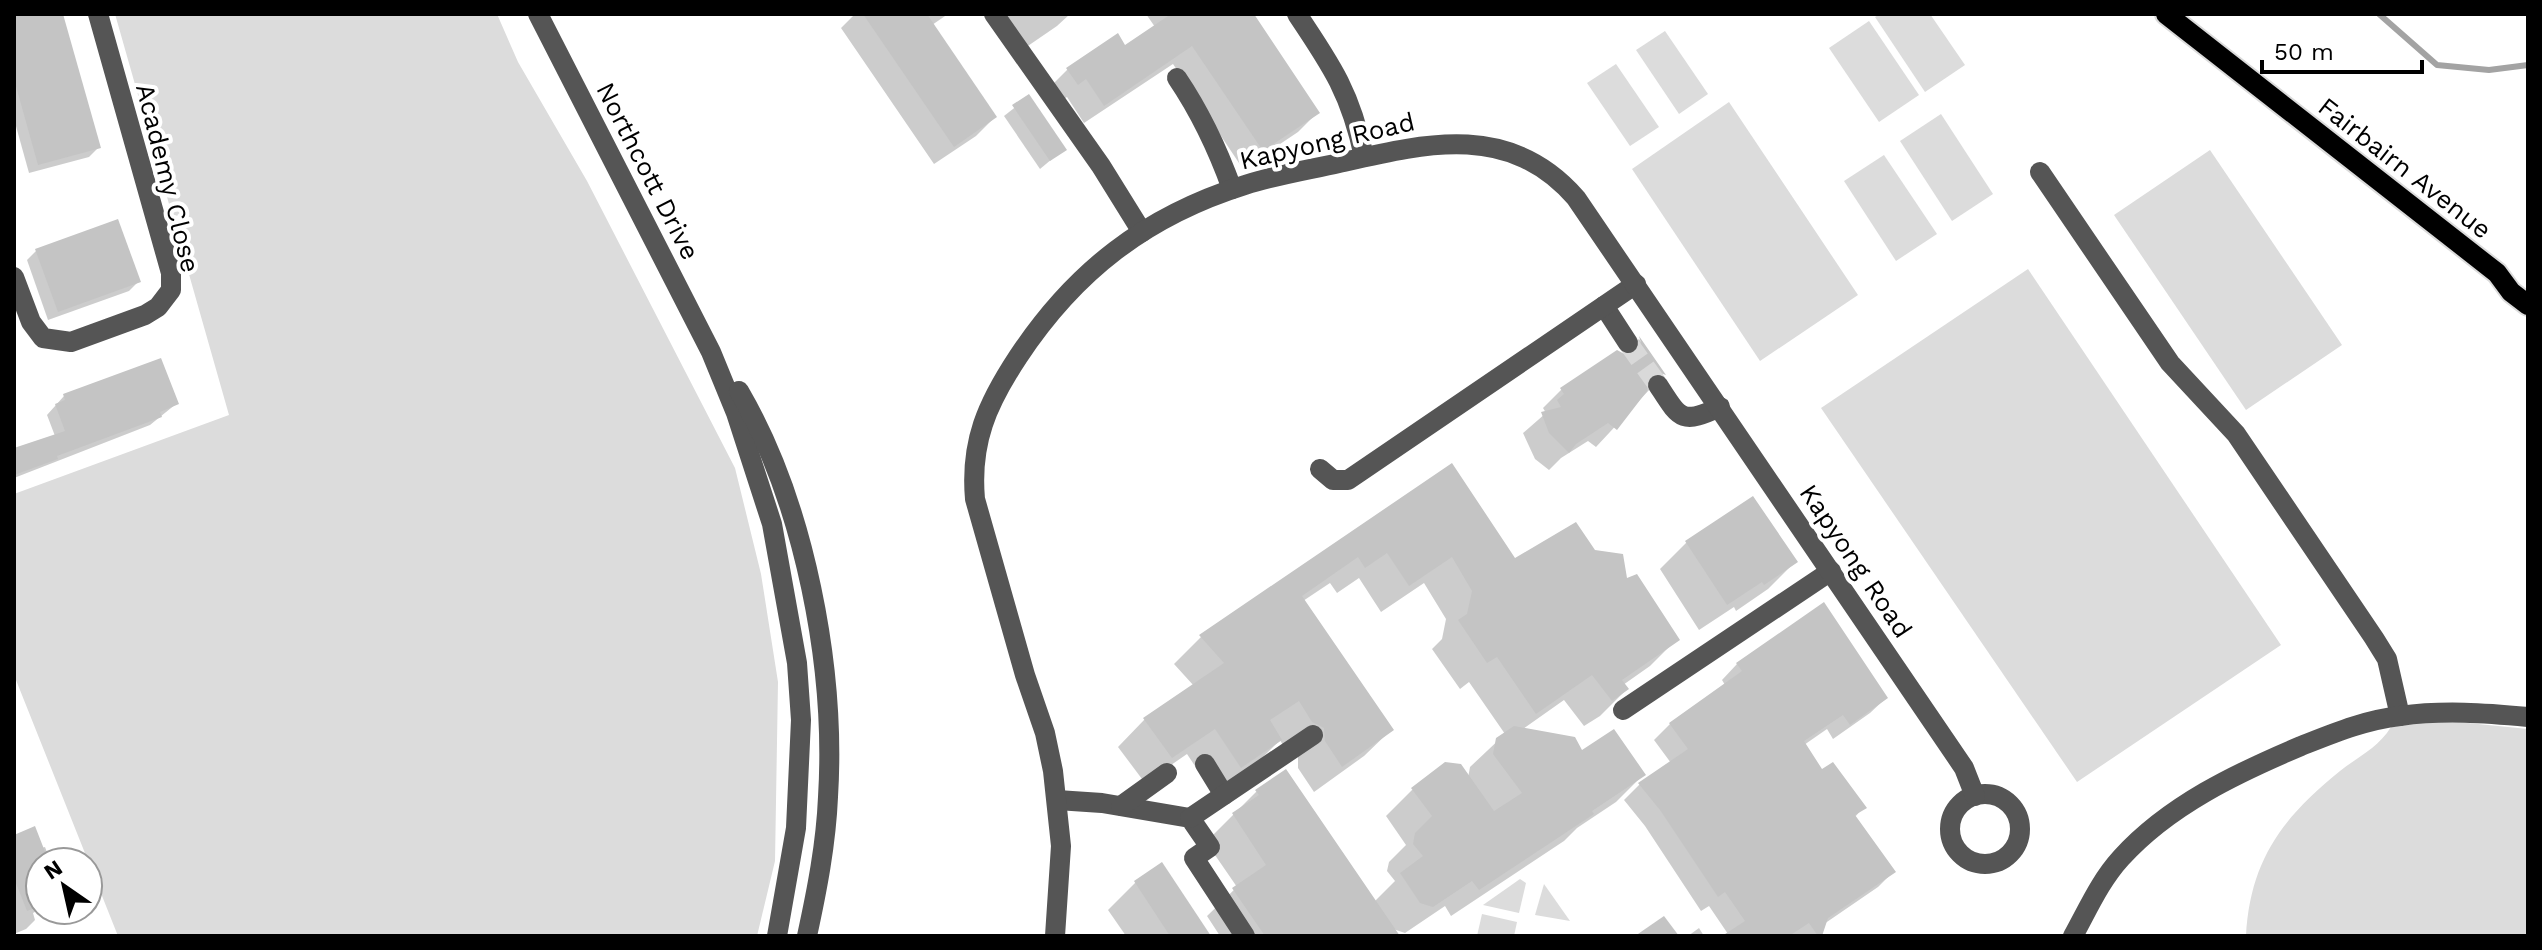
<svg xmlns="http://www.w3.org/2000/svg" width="2542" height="950" font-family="'Work Sans',sans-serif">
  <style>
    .green { fill: #dcdcdc }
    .shadow { fill: #0003 }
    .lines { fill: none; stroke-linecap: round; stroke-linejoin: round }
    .stream { stroke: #a3a3a3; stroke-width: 6 }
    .building { fill: #c4c4c4 }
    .minor-tunnel { stroke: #d9d9d9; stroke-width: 20; stroke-dasharray: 20 10; stroke-linecap: butt }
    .major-casing { stroke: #dbdbdb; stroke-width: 24 }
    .minor { stroke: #555; stroke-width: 20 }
    .major { stroke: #000; stroke-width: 20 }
    .labels { text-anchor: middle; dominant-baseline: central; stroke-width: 8; stroke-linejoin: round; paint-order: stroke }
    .street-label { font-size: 26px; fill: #000; stroke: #fff }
  </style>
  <rect width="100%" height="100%" fill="#fff"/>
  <g class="green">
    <polygon points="115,14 497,14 518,62 587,181 735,468 761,574 778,682 775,861 757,936 118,936 14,675 14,494 229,415"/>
    <polygon points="1880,14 1930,14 1965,65 1925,92 1875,17"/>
    <polygon points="1869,21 1919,95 1879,122 1829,48"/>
    <polygon points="1665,31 1708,94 1679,114 1636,50"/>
    <polygon points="1616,64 1659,127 1630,146 1587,83"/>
    <polygon points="1729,102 1858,295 1760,361 1632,169"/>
    <polygon points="1941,114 1993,194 1952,221 1900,141"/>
    <polygon points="2210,150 2342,345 2246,410 2114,215"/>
    <polygon points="1884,155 1937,234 1896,261 1844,181"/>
    <polygon points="2028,269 2281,645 2077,782 1821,408"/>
    <path d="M2438,720L2528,729V936H2246C2250,860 2283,817 2340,771C2359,756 2378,748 2391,727Z"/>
    <polygon points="1520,879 1526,883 1519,913 1483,905"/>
    <polygon points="1544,884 1570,921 1535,915"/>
    <polygon points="1482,914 1517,922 1514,936 1477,936"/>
  </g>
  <g class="shadow">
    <polygon points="14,14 61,14 99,147 89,157 29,173 14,119"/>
    <polygon points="855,14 948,14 932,25 995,117 976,136 934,164 841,28"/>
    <polygon points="998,14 1070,14 1057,26 1022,50"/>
    <polygon points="1146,14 1251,14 1317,113 1298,132 1243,169 1173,64 1084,123 1067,97 1059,102 1049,88 1068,69 1125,47 1155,27"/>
    <polygon points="1028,97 1064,149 1040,169 1004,116"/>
    <polygon points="36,251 139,281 129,291 48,320 27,260"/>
    <polygon points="1639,339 1663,375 1596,447 1588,441 1561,458 1549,470 1535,459 1523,433 1546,413 1543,408 1561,390 1622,355"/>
    <polygon points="64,396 176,404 150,425 14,478 14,450 55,436 47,415"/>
    <polygon points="1452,466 1514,561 1594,552 1625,581 1677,639 1650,666 1623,685 1627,689 1600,716 1584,726 1564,700 1523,729 1643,775 1616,802 1577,828 1564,841 1451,916 1445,906 1405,933 1393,929 1397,936 1220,936 1207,916 1237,887 1206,842 1257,791 1374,902 1395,881 1387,871 1389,862 1406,845 1386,816 1412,790 1468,778 1470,767 1505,734 1469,682 1460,689 1432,649 1442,639 1446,619 1424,583 1381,612 1359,578 1337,593 1330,583 1303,601 1391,730 1364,756 1314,792 1298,768 1298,755 1285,749 1280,740 1253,767 1213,793 1187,754 1145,783 1118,747 1144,720 1194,686 1174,664 1201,637"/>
    <polygon points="1687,542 1795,562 1768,589 1736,611 1734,607 1699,630 1660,569"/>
    <polygon points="1737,664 1886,698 1870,713 1833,739 1827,729 1804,745 1821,772 1864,807 1854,818 1893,872 1878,887 1824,924 1820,936 1725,936 1728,934 1709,906 1701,911 1645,826 1624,800 1640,784 1671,763 1654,740 1670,724 1725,685 1722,680"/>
    <polygon points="14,837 41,848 45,847 50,860 54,858 56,862 40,862 40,909 33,913 35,920 26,929 14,934"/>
    <polygon points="1161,865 1209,936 1126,936 1108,910 1135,883"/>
    <polygon points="1699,928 1704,936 1688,936"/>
  </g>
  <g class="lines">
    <polyline class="stream" points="2379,14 2437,65 2489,70 2528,65"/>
  </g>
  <g class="building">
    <polygon points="14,14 63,14 101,148 38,165 14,79"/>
    <polygon points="863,14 927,14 997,117 954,147"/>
    <polygon points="1171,14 1254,14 1320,113 1263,151 1192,46 1104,106 1086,79 1078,85 1066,68 1118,33 1125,45"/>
    <polygon points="1029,94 1067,150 1050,161 1012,105"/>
    <polygon points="118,219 141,282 58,312 35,249"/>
    <polygon points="1639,336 1666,375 1657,372 1647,378 1647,391 1617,430 1608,423 1576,444 1569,453 1549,433 1541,412 1561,407 1557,400 1564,394 1560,388 1617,350 1628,356 1636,353 1641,343"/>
    <polygon points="161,358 179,404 160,412 162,417 57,456 58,459 14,475 14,448 65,431 55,404 65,400 63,394"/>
    <polygon points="1452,463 1515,558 1576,522 1595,550 1623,554 1627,578 1637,574 1680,640 1622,680 1629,689 1612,701 1592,675 1536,714 1497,657 1487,663 1458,620 1467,614 1472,591 1452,557 1409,586 1387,553 1365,568 1358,557 1302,596 1394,730 1342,767 1325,741 1324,728 1312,722 1299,701 1270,720 1282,740 1241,768 1215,729 1172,758 1143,718 1224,663 1199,635"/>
    <polygon points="1753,496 1798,562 1764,585 1762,582 1727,605 1685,541"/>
    <polygon points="1824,602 1888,698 1850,725 1843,715 1804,741 1822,769 1833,762 1867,808 1855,815 1896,872 1828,918 1822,936 1818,936 1809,923 1789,936 1722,936 1745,921 1725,892 1718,897 1660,810 1638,783 1688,749 1669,723 1742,671 1736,663"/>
    <polygon points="1514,726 1575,737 1582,750 1614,729 1646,775 1592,811 1594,814 1479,890 1472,881 1433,907 1420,903 1400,873 1423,856 1413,844 1415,833 1432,816 1411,788 1445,762 1461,764 1494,811 1522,793 1493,754 1496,738"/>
    <polygon points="1286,769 1357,873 1400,936 1265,936 1232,888 1266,865 1232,813 1259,795 1255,790"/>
    <polygon points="35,826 49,862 40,862 40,906 27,911 14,878 14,835"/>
    <polygon points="1162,862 1211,936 1170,936 1134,881"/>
    <polygon points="1664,916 1679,936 1635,936"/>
  </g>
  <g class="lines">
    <polyline class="minor-tunnel" points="1628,343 1658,385"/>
    <defs>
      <polyline id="major" points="2166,14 2497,273 2511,292 2528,305"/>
    </defs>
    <use href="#major" class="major-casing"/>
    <g class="minor">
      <polyline points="538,14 711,352 736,413 772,524 797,663 801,720 796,828 777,936"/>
      <polyline points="994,14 1101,166 1142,232"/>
      <path d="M1297,14C1332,66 1351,94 1364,157"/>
      <path d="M1177,78C1200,112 1218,150 1232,189"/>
      <polyline points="2040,172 2170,363 2236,434 2374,638 2387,659 2400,716"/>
      <polyline points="14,277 31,322 43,338 71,342 145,315 158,307 171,290 171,273 98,14"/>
      <polyline points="1604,306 1628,343"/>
      <path d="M1658,385C1680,419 1681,425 1720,407"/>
      <path d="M739,391C805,504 836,668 828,797C826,844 817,890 807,936"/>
      <polyline points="1320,469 1333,480 1348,480 1636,284"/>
      <polyline points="1623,710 1831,571"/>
      <polyline points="1205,764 1224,795"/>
      <circle cx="1985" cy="829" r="35"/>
      <polyline points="1057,800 1102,803 1190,818 1210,847 1194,858 1245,936"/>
      <polyline points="1121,806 1167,773"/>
      <polyline points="1190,818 1313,735"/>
      <path d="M1055,936L1061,846L1053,771L1045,733L1025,675L975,499C970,442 987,404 1018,357C1075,271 1146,216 1245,185C1276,175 1308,170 1339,163C1426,143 1510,122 1576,198L1964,768L1975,796"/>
      <path d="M2073,936C2088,909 2100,881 2121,858C2169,805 2237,773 2301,746C2334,733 2365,720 2400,716C2443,710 2485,713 2528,717"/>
    </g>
    <use href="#major" class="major"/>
  </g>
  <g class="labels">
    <g class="street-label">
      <text transform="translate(1327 141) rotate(-13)">Kapyong Road</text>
      <text transform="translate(2405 168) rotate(38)">Fairbairn Avenue</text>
      <text transform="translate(648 171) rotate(63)">Northcott Drive</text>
      <text transform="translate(168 178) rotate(76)">Academy Close</text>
      <text transform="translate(1856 561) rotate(56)">Kapyong Road</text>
    </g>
  </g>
  <rect width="2542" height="950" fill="none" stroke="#000000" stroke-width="32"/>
  <g transform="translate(64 886) rotate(326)"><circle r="38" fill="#ffffff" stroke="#999999" stroke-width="2"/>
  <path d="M0-6L14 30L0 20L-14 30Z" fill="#000000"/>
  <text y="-12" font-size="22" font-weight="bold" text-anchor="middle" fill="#000000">N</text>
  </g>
  <path d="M2262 60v12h160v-12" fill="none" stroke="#000000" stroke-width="4"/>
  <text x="2274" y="60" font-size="24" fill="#000000" stroke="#ffffff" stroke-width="6" paint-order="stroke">50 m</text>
</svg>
